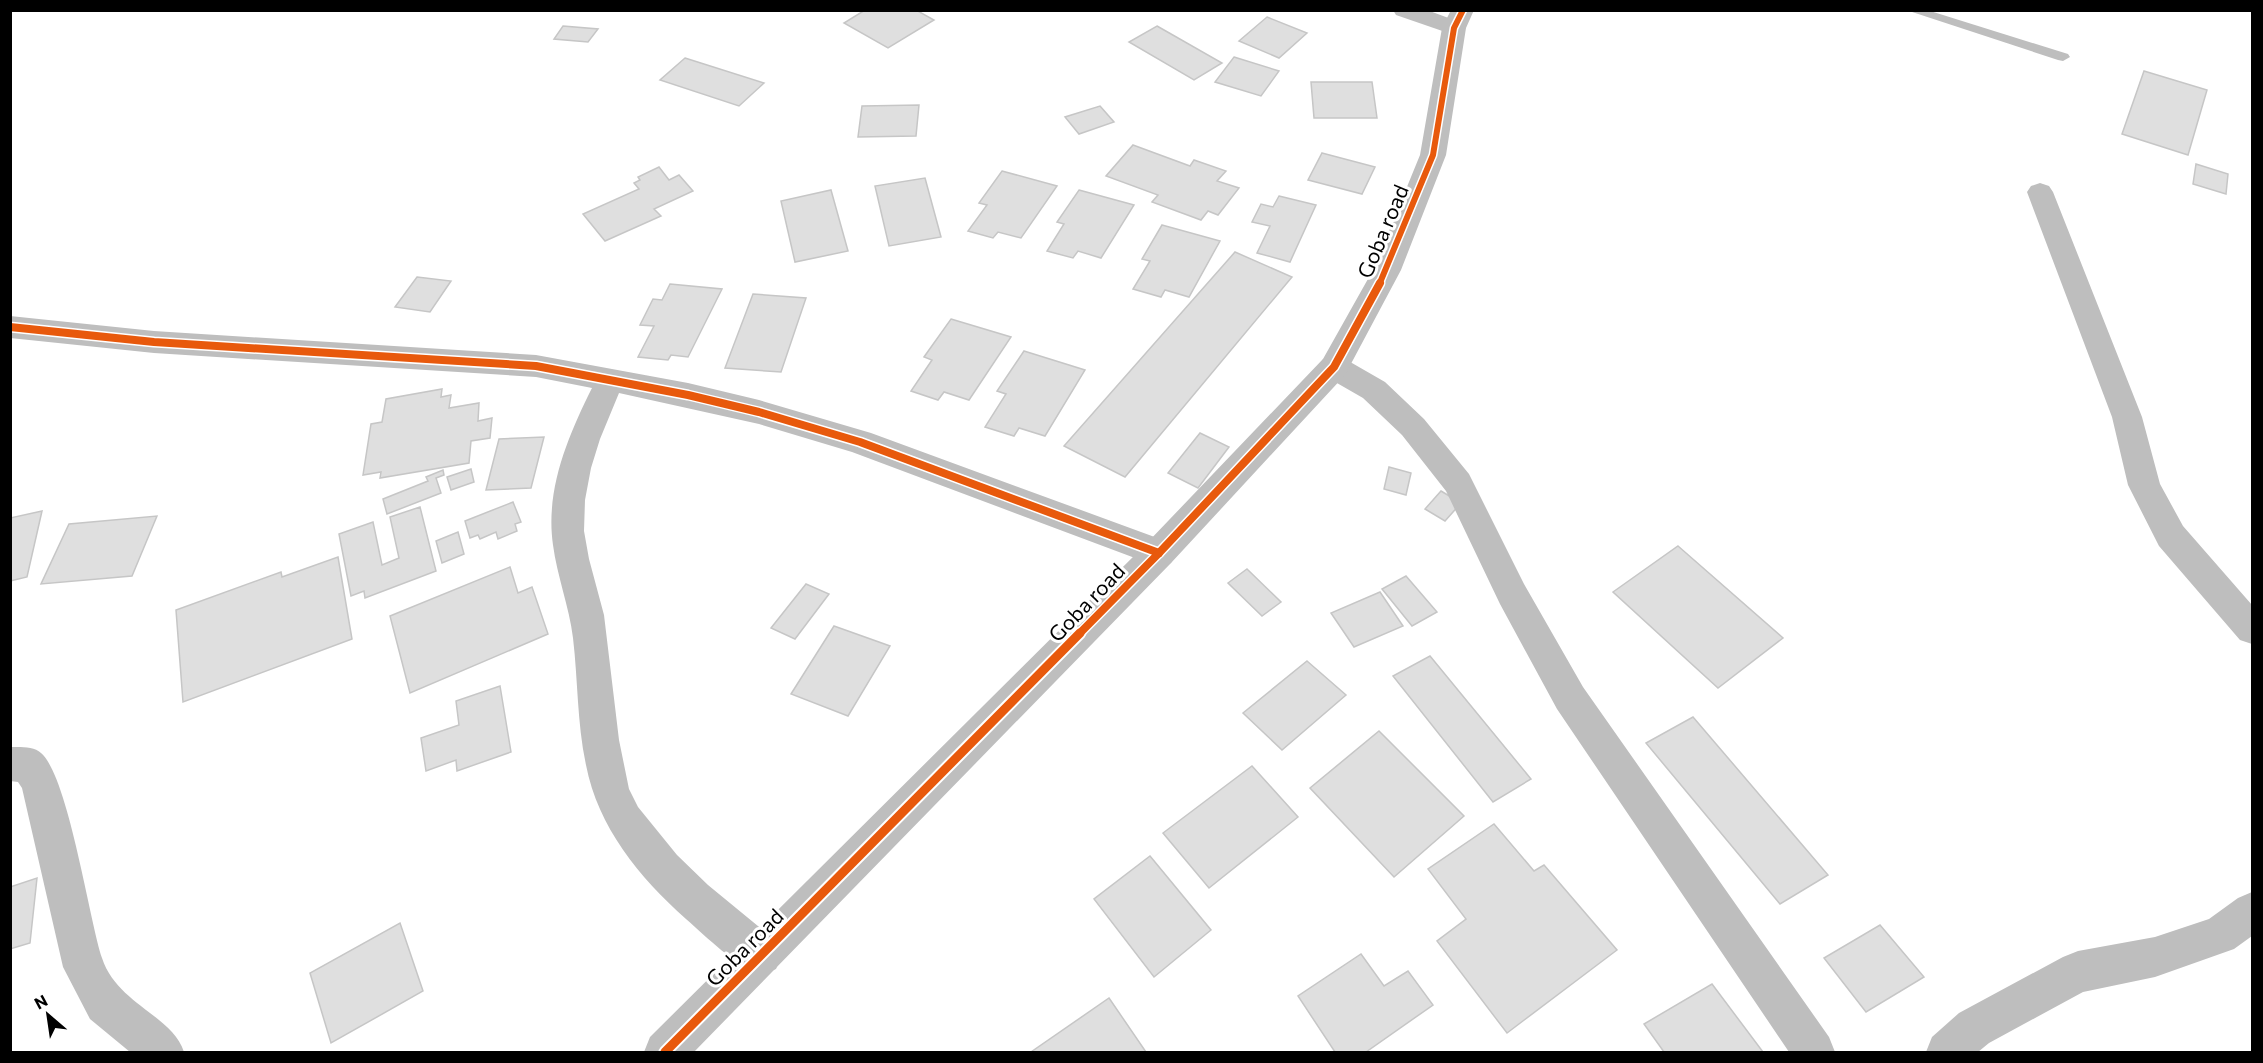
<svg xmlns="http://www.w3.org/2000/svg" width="2263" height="1063" font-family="Commissioner,sans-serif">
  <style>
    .building { fill: #dfdfdf; stroke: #c6c6c6; stroke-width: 1.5 }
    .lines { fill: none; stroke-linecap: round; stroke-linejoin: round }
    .service { fill: #bebebe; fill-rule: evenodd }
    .minor { fill: #bebebe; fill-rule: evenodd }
    .tertiary { fill: #bebebe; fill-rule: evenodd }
    .cycleway-far2-casing { stroke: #fff; stroke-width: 9 }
    .cycleway-far1-casing { stroke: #fff; stroke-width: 11 }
    .cycleway-casing { stroke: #fff; stroke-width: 13 }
    .cycleway-far2 { stroke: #e8590c; stroke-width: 6 }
    .cycleway-far1 { stroke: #e8590c; stroke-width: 8 }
    .cycleway { stroke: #e8590c; stroke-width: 9 }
    .labels { text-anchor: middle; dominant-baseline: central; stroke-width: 6; stroke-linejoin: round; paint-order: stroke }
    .street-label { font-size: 21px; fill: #000; stroke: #fff }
  </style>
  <rect width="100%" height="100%" fill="#fff"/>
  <g class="building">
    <polygon points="865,10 916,10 934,20 888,48 844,23"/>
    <polygon points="1267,17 1307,33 1279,58 1239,41"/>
    <polygon points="563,26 598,29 588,42 554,39"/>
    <polygon points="1157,26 1222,63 1194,80 1129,42"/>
    <polygon points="1234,57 1279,71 1261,96 1215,82"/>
    <polygon points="685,58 764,83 739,106 660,80"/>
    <polygon points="2144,71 2207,90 2188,155 2122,134"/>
    <polygon points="1311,82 1372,82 1377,118 1314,118"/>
    <polygon points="919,105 916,136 858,137 862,106"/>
    <polygon points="1100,106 1114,122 1079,134 1065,117"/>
    <polygon points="1133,145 1190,166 1194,160 1226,171 1217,181 1239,188 1218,215 1208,211 1201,220 1152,202 1158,195 1106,176"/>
    <polygon points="1322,153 1375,167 1362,194 1308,180"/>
    <polygon points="2196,164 2228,174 2226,194 2193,184"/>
    <polygon points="659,167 669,180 679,175 693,191 654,209 661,216 605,241 583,214 639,189 634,183 640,180 638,177"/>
    <polygon points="1002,171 1057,186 1021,238 998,232 993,238 968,231 987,205 979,203"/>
    <polygon points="925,178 941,237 889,246 875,186"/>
    <polygon points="831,190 848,251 795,262 781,201"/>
    <polygon points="1079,190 1134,205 1101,258 1078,251 1073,258 1047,251 1064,224 1057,222"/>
    <polygon points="1279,196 1316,205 1290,262 1257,253 1270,226 1252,222 1261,204 1273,207"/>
    <polygon points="1162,225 1220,241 1189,297 1165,290 1161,297 1133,289 1150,261 1142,259"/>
    <polygon points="1235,252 1292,277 1125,477 1064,446"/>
    <polygon points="417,277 451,281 430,312 395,307"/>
    <polygon points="670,284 722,289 688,357 671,355 668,360 638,357 654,326 640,325 653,299 662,300"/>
    <polygon points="753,294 806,298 781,372 725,368"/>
    <polygon points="951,319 1011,337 969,400 944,392 938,400 911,391 932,360 924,357"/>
    <polygon points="1024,351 1085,370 1045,436 1019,428 1014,436 985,427 1006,394 997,391"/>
    <polygon points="442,389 441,397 451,395 449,408 479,403 478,421 492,418 490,438 471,441 469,463 380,478 381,472 363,475 371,424 382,422 386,399"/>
    <polygon points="1200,433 1229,447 1198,488 1168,473"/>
    <polygon points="544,437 531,488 486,490 499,439"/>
    <polygon points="1389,467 1411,473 1406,495 1384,489"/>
    <polygon points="471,469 474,482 451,490 447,477"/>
    <polygon points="443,470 444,475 436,478 441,493 387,514 383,499 428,481 426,477"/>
    <polygon points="1441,491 1461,503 1445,521 1425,509"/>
    <polygon points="513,502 521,522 515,524 517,531 498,539 496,532 480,539 478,535 470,538 465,521"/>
    <polygon points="420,507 436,571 365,598 364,591 351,596 339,534 373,522 382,565 399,558 390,517"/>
    <polygon points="42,511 27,577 10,581 10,518"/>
    <polygon points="157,516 132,576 41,584 69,524"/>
    <polygon points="458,532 464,554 442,563 436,541"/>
    <polygon points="1678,546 1783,638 1718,688 1613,592"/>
    <polygon points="338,557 352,639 183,702 176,610 281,572 282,577"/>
    <polygon points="510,567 518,593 532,587 548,634 410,693 390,616"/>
    <polygon points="1247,569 1281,602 1262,616 1228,583"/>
    <polygon points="1406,576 1437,612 1412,626 1382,589"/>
    <polygon points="806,584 829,594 795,639 771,628"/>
    <polygon points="1380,592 1403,626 1354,647 1331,613"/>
    <polygon points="834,626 890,646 848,716 791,694"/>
    <polygon points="1430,656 1531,779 1493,802 1393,676"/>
    <polygon points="1307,661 1346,695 1282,750 1243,713"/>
    <polygon points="500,686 511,752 457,771 456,760 426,771 421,738 459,725 456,701"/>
    <polygon points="1693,717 1828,875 1780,904 1646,743"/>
    <polygon points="1379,731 1464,816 1394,877 1310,788"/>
    <polygon points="1252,766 1298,817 1209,888 1163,833"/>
    <polygon points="1494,824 1534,871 1544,865 1617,950 1507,1033 1437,941 1466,919 1428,869"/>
    <polygon points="1150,856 1211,930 1154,977 1094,899"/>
    <polygon points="37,878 30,943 10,949 10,887"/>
    <polygon points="400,923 423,991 331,1043 310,973"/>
    <polygon points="1880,925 1924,977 1866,1012 1824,958"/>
    <polygon points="1361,954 1384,986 1408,971 1433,1005 1366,1052 1335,1052 1298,996"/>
    <polygon points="1712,984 1763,1052 1664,1052 1644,1024"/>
    <polygon points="1109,998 1146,1052 1031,1052"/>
  </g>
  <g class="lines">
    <polygon class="service" points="1906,10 1927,10 2068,54 2070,57 2063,61 2058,60"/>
    <g class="minor">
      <polygon points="1393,10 1427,10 1462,23 1466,28 1462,33 1454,35 1396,15"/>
      <polygon points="2040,183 2049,186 2053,192 2142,417 2160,484 2183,526 2252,605 2252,644 2240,640 2159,546 2128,485 2112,417 2027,192 2031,186"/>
      <path d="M10,316L154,331L536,355L688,383L759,400L871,433L1171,543L1176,553L1171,563L1159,567L852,452L759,424L619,393L600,439L591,468L585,500L584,531L589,559L604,615L619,740L629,789L638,807L677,855L708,885L776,941L782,955L776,969L762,975C733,964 709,939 686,919C639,877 598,827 586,765C577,723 578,680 573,638C569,606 557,576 553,545C545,490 568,436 592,388L536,377L154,353L10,338Z"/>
      <polygon points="1334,356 1345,359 1385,382 1424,419 1469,474 1524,584 1583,687 1829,1037 1835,1052 1789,1052 1557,709 1500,604 1446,491 1402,435 1363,398 1323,375 1319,367 1323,359"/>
      <path d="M10,747C20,747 34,746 41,753C68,776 89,918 102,958C117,1004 172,1015 184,1052H130L90,1019L63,967L22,788L18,782L10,781Z"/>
      <polygon points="2252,892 2252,936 2234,949 2155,977 2083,992 1989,1043 1978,1052 1926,1052 1932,1037 1959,1013 2063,957 2078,951 2155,937 2209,919 2238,898"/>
    </g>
    <polygon class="tertiary" points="1451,10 1474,10 1466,28 1446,155 1401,270 1345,375 1171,563 694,1052 644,1052 650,1037 1147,543 1323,359 1373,270 1420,155 1442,28"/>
    <defs>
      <polyline id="cycleway-far2" points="1379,285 1433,155 1454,28 1463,10"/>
      <g id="cycleway-far1">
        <polyline points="10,327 154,342 536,366 688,395 759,412 860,442 1159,553"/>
        <polyline points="1079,634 1159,553 1334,367 1380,283"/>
      </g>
      <polyline id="cycleway" points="665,1052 1080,633"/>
    </defs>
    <use href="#cycleway-far2" class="cycleway-far2-casing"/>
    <use href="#cycleway-far1" class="cycleway-far1-casing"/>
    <use href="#cycleway" class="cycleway-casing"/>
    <use href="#cycleway-far2" class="cycleway-far2"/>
    <use href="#cycleway-far1" class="cycleway-far1"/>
    <use href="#cycleway" class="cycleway"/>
  </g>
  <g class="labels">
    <g class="street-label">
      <text transform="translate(1382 231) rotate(-67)">Goba road</text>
      <text transform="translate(1086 602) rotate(-46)">Goba road</text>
      <text transform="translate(744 947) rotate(-45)">Goba road</text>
    </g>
  </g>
  <rect width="2263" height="1063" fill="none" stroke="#000000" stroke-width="24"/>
  <g transform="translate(48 1015) rotate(331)" stroke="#ffffff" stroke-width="4.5" paint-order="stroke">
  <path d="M0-4.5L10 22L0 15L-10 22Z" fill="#000000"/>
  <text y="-9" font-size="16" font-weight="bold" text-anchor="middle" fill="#000000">N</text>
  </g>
</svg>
